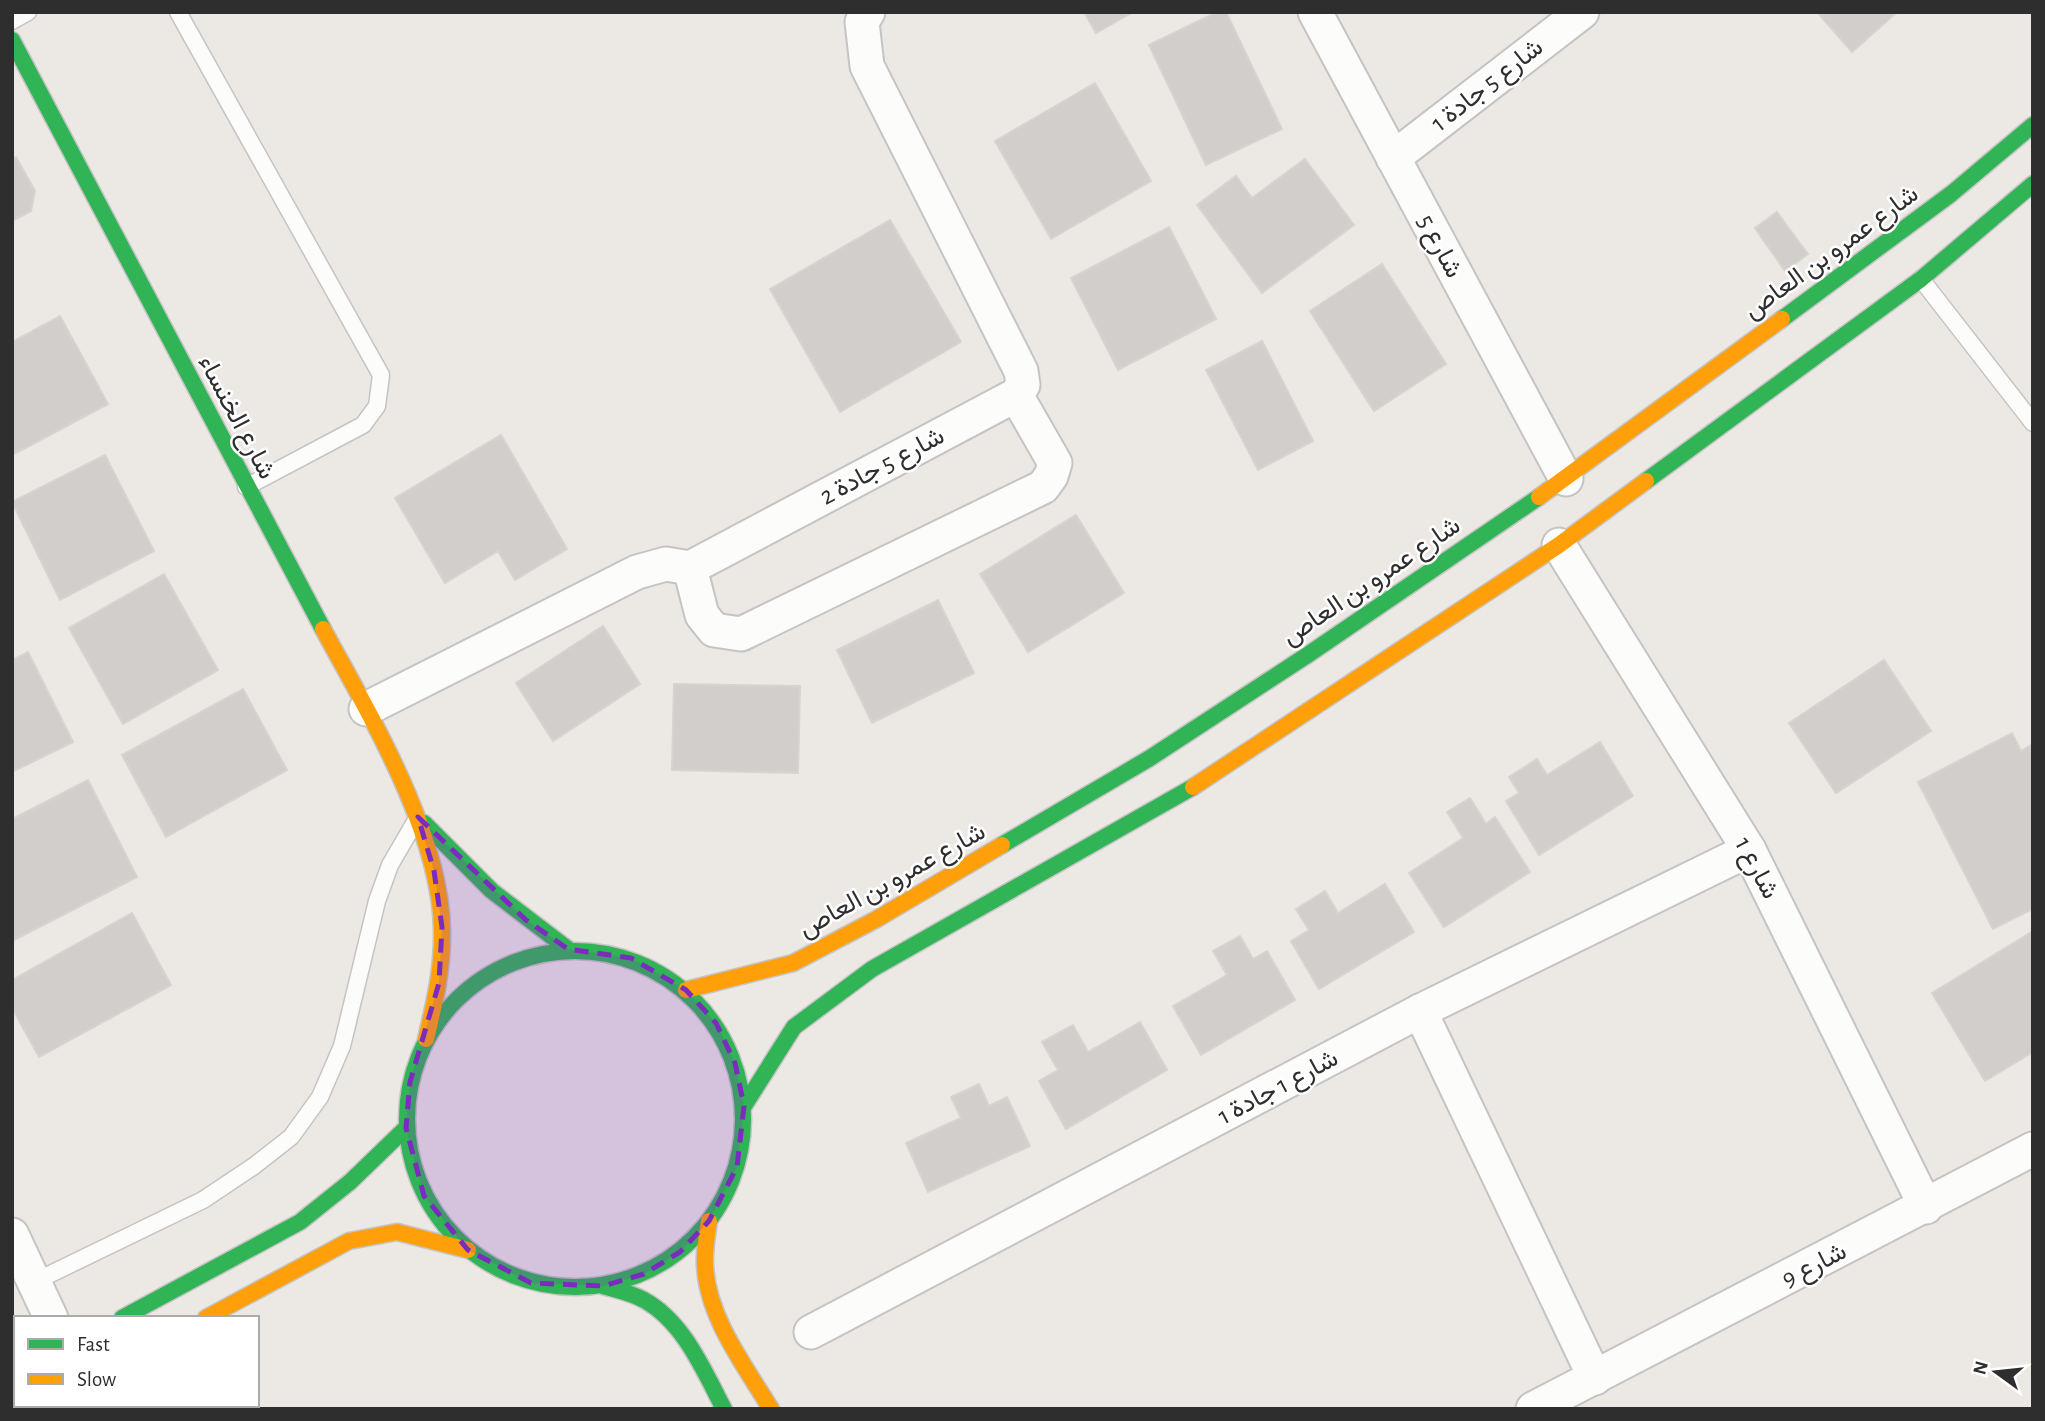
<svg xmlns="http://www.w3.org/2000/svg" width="2045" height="1421" font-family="'Alegreya Sans',Vazirmatn,sans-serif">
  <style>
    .building { fill: #d1cecb; stroke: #d7d4d0; stroke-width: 2 }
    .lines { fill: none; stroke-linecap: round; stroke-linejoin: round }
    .lane-casing { stroke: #c5c4c5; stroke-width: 19 }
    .street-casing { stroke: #c5c4c5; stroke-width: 37 }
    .fast-casing { stroke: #c5c4c5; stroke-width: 19 }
    .slow-casing { stroke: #c5c4c5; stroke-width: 19 }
    .jam-casing { stroke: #c5c4c5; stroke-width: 19 }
    .lane { stroke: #fcfcfb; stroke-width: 16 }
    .street { stroke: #fcfcfb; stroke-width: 33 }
    .fast { stroke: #30b455; stroke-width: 16 }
    .slow { stroke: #ff9f0a; stroke-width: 16 }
    .jam { stroke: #e5322d; stroke-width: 16 }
    .marked { fill: #7b2cbf; fill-opacity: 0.2; stroke: #7b2cbf; stroke-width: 5; stroke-dasharray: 14 9; stroke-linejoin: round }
    .labels { text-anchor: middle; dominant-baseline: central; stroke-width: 5; stroke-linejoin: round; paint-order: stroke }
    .street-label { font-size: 26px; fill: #2e2e2e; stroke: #fff }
  </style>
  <rect width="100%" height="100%" fill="#ece8e4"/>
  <g class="building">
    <polygon points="1084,12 1133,12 1096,33"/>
    <polygon points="1217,12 1226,12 1282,129 1206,165 1149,45"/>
    <polygon points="1817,12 1897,12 1852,52"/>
    <polygon points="1095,83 1151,181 1051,239 995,141"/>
    <polygon points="16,157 35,191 31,211 12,221 12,159"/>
    <polygon points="1305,159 1354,225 1262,293 1197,205 1236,176 1252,198"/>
    <polygon points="1777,212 1808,254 1785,271 1755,228"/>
    <polygon points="890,220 961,342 840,412 770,289"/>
    <polygon points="1169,227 1216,319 1118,370 1071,278"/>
    <polygon points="1382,264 1446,364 1374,411 1310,311"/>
    <polygon points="60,316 108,404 12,455 12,342"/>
    <polygon points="1262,341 1313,441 1258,470 1206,370"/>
    <polygon points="501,435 567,549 515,580 498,551 445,583 395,498"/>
    <polygon points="105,455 154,551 60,600 12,502"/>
    <polygon points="1076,515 1124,593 1028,652 980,574"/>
    <polygon points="164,574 218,670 123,724 69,628"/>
    <polygon points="938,600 974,673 872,723 837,650"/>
    <polygon points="603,626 640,684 553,741 516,683"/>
    <polygon points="28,652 73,742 12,772 12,660"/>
    <polygon points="1884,660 1931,731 1836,793 1789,723"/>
    <polygon points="674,684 800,686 798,773 672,770"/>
    <polygon points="243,689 287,770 166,837 122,755"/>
    <polygon points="2012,733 2021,751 2033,744 2033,909 1993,929 1918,782"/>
    <polygon points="1600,742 1633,796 1539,855 1506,801 1519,793 1509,777 1537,759 1547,775"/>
    <polygon points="88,780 137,877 12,941 12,819"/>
    <polygon points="1470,798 1486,824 1495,817 1530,872 1444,927 1409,873 1463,838 1447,812"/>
    <polygon points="1385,884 1414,932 1319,989 1291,941 1309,930 1296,909 1325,891 1338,913"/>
    <polygon points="132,913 171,985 39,1057 12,1008 12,980"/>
    <polygon points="2033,931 2033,1052 1985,1081 1932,993"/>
    <polygon points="1240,936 1253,959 1267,951 1295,1000 1201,1055 1173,1006 1227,975 1213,951"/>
    <polygon points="1140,1022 1167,1070 1066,1129 1039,1081 1058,1070 1042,1042 1073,1025 1088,1052"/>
    <polygon points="979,1084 989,1106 1007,1097 1030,1146 928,1192 906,1143 961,1118 951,1097"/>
  </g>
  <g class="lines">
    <defs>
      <g id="lane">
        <polyline points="178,12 381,375 377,406 363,425 246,487"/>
        <polyline points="12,21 28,12"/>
        <polyline points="1921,279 2033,423"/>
        <polyline points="34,1282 203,1200 254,1166 291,1137 320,1097 342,1046 377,901 390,865 415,822"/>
      </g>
      <g id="street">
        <polyline points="1315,12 1566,479"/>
        <polyline points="1393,158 1582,12"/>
        <polyline points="1559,545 1749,850 1926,1207"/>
        <polyline points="690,568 702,615 714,630 741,634 1043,487 1051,476 1055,463 1016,395"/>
        <polyline points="366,709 637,572 666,564 690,568 1016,395 1023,385 1021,371 867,66 862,22 868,12"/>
        <polyline points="1420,1011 1595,1378"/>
        <polyline points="12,1235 51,1318"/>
        <polyline points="811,1332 1420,1011 1749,850"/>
        <polyline points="1533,1409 2033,1149"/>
      </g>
      <g id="fast">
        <polyline points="12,40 323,629"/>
        <polyline points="1782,319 1951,194 2033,125"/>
        <polyline points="1646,481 1921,279 2033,184"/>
        <polyline points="424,823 492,891 568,949"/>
        <polyline points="1002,845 1150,758 1309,654 1539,497"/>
        <circle cx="575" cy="1119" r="168"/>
        <polyline points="744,1106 794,1027 872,969 1193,787"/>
        <path d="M603,1286C617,1290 632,1293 644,1300C684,1322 704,1371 724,1409"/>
        <polyline points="122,1318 300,1222 350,1182 406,1128"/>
        <polyline points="12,1376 16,1374"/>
      </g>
      <g id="slow">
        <polyline points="1539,497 1782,319"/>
        <path d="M323,629C369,714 440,831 442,929C443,967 435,1002 426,1039"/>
        <polyline points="1193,787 1559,545 1646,481"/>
        <polyline points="686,990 793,963 875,920 1002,845"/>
        <path d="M709,1221C707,1235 704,1250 705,1265C707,1317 745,1366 771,1409"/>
        <polyline points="206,1318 349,1241 397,1232 468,1250"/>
      </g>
      <polyline id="jam" points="35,1409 42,1405"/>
    </defs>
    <use href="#lane" class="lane-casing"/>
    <use href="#street" class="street-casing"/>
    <use href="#fast" class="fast-casing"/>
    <use href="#slow" class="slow-casing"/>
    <use href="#jam" class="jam-casing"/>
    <use href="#lane" class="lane"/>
    <use href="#street" class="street"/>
    <use href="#fast" class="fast"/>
    <use href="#slow" class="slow"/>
    <use href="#jam" class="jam"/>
  </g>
  <path class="marked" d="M418,817L526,920L568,949L631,958L686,990L716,1023L735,1063L744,1106L737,1167L709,1221L680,1252L644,1274L603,1286L531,1283L468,1250L424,1196L406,1128L410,1082L439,983L442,927L434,871Z"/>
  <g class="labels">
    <g class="street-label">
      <text transform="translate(1487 85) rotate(-38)">شارع 5 جادة 1</text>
      <text transform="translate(1440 246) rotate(62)">شارع 5</text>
      <text transform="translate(1831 252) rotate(-36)">شارع عمرو بن العاص</text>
      <text transform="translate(237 417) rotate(62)">شارع الخنساء</text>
      <text transform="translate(882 466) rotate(-28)">شارع 5 جادة 2</text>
      <text transform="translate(1371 581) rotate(-34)">شارع عمرو بن العاص</text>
      <text transform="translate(1757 868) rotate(62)">شارع 1</text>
      <text transform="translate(892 880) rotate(-29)">شارع عمرو بن العاص</text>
      <text transform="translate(1278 1087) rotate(-28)">شارع 1 جادة 1</text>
      <text transform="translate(1814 1265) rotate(-27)">شارع 9</text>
    </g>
  </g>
  <rect width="2045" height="1421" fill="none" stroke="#2e2e2e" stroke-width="28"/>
  <rect x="14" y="1316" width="245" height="91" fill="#ffffff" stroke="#ababab" stroke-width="2"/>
  <rect x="28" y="1339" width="35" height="10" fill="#30b455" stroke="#ababab" stroke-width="2"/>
  <text x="77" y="1351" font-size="21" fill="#2e2e2e">Fast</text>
  <rect x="28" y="1374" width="35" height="10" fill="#ff9f0a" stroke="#ababab" stroke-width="2"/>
  <text x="77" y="1386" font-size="21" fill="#2e2e2e">Slow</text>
  <g transform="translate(1996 1372) rotate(285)" stroke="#ffffff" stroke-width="5" paint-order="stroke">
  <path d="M0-5L12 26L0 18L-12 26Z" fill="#2e2e2e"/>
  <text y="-10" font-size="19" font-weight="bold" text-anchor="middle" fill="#2e2e2e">N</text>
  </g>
</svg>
